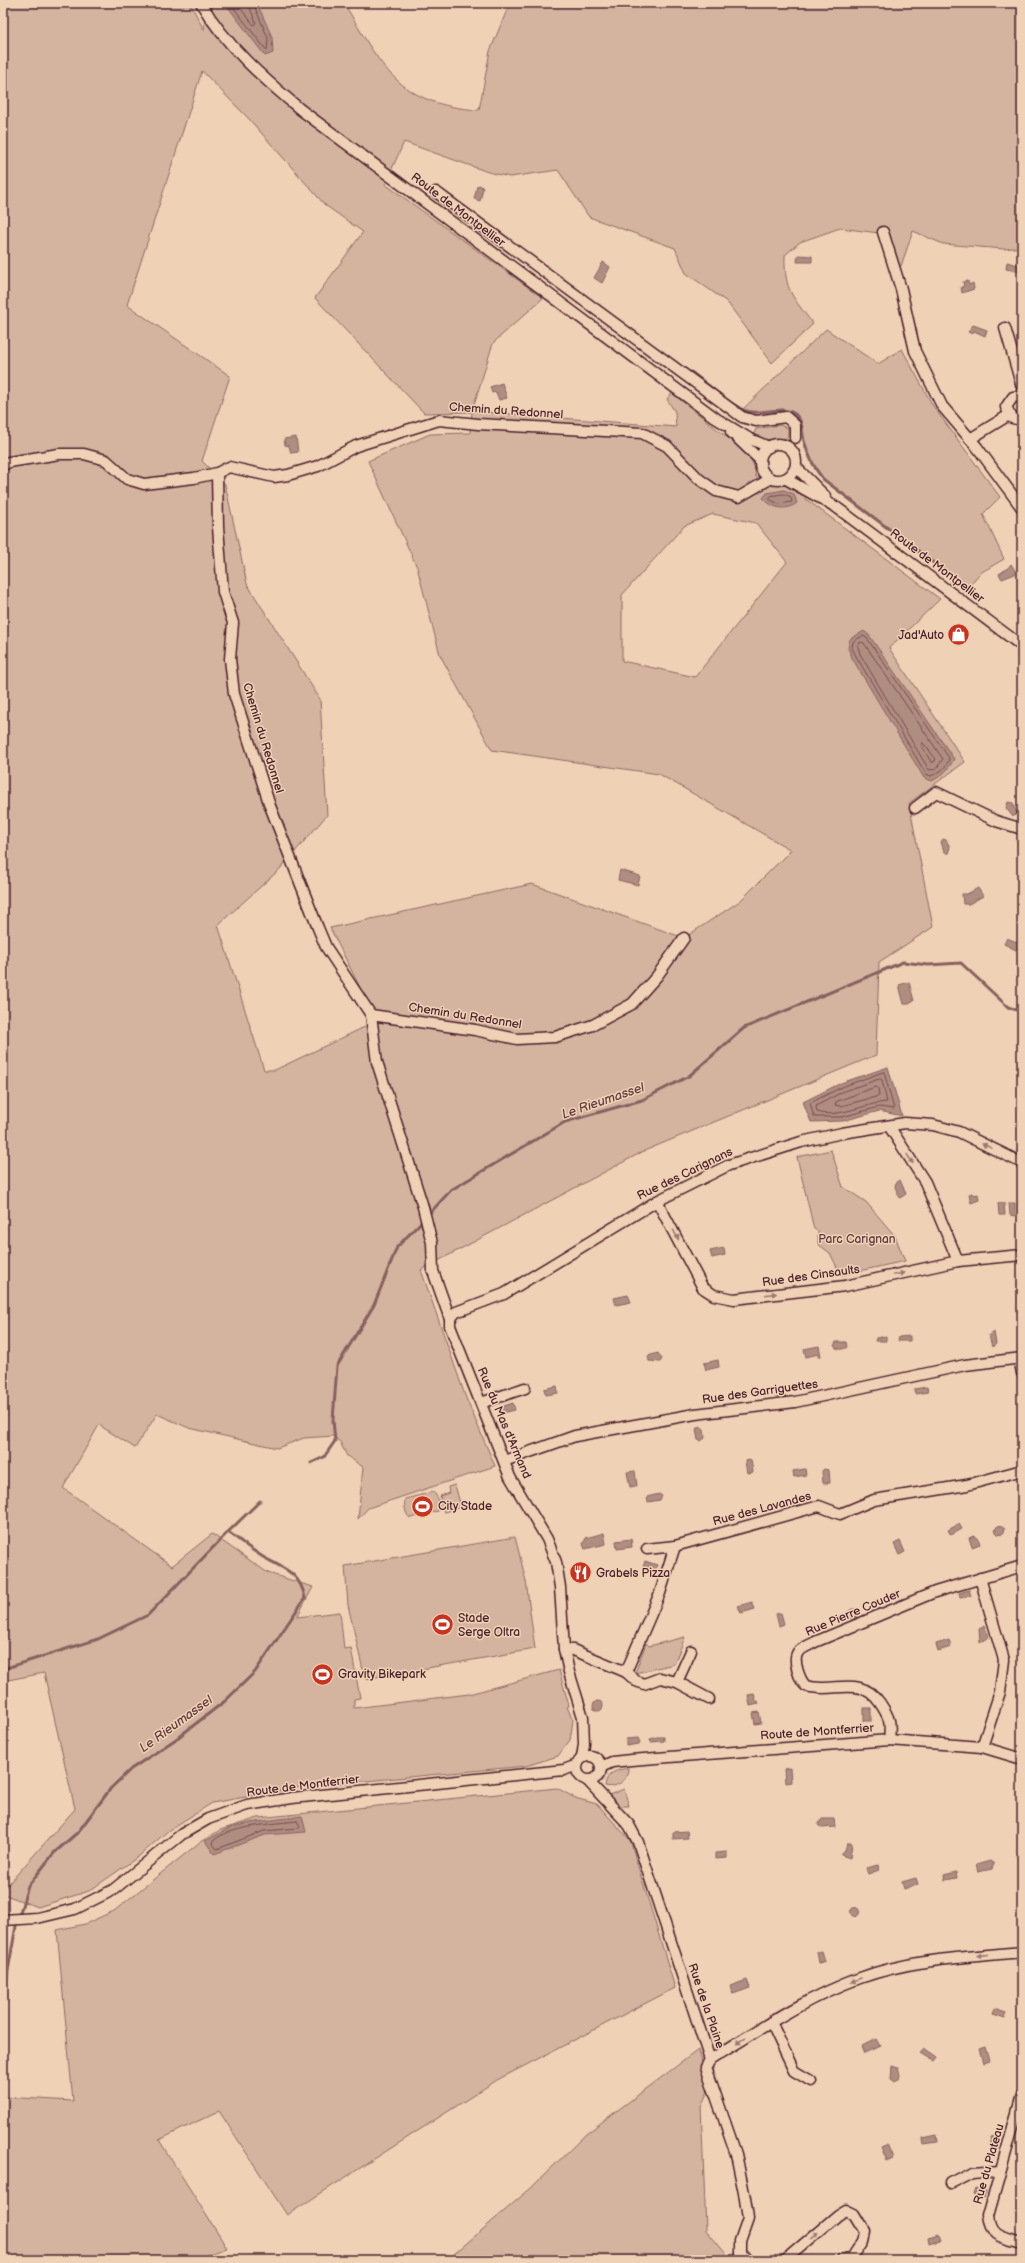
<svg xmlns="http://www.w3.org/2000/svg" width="1025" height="2263" font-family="'Balsamiq Sans',sans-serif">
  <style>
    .green { fill: #d4b49f; stroke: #8f6a65; fill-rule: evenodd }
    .water { fill: #b08d81; stroke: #87615f }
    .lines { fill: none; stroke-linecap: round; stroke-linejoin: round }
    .shore { stroke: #734b4d; stroke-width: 1 }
    .stream { stroke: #87615f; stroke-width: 3 }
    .minor-casing { stroke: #4a1f2b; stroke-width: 13 }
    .minor { stroke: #efd1b5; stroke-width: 10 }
    .oneway { fill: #9c7870 }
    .labels { text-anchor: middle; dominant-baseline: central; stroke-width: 3; stroke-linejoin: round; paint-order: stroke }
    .street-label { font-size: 12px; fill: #4a1f2b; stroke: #efd1b5 }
    .poi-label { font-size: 12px; fill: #4a1f2b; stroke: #efd1b5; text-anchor: start }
    .park-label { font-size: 12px; fill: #5f353c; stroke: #efd1b5 }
    .water-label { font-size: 13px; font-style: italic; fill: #643a40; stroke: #efd1b5 }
  </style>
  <rect width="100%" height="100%" fill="#efd1b5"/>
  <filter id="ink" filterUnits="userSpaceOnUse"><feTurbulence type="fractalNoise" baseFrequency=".025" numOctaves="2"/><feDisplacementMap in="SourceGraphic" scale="8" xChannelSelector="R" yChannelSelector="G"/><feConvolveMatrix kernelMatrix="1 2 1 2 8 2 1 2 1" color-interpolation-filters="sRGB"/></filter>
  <g filter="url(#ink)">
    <g class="green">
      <path d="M3,3H190L204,30L205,3H344C381,66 398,105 479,110L490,51L510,3H1004L1022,6V247L1004,249L943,244L913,231L901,266L889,265L879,233L840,228L800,242L785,255C784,291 793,297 813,324L772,363L727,302L686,273L675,248L589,217L558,170L510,177L488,172L404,142L385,184L543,298L493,343L472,411L676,427L675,412L667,399L672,393L748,454L754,466L756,477L770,485H787L940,599L889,648L965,762L909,803L933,927L879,962L876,1055L644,1151L421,1270L466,1398L495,1466L368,1508L358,1519L363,1467L347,1456L340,1442L333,1436L304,1438L277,1448L189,1428L157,1414L135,1448L99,1425L63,1488L172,1566L212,1534L268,1573L313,1587L297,1617L340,1612L344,1649L351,1648L360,1698L354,1699V1708L469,1694L559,1670L569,1706L567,1707L573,1720L570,1740L558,1756L526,1766L301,1787L212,1803L169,1830L138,1857L89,1891L38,1907L3,1894V1890L75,1809L44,1673L3,1681ZM202,71L249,119L325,205L363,232L315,298L424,413L472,412L470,433L430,434L368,461L417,567L440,655L492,750L659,774L791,850L740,901L684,938L532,884L330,928L377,1021L275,1070H264L218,925L279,870L327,815L320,699L247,584L225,484L202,461L230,376L127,305ZM713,514L756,523L787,562L695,677L622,661V595L684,526Z"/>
      <polygon points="826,329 878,364 902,349 933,406 1000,497 983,514 1004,559 980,573 968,587 824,479 815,469 804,439 801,420 798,416 791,411 782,409 755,413 743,409"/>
      <path d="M780,425L788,428V437C776,443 765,440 753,436L756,429Z"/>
      <polygon points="831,1150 843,1187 866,1202 895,1236 905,1261 841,1275 830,1253 818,1244 818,1231 814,1229 797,1157"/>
      <polygon points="455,1485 461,1507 444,1512 440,1496 449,1493 448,1487"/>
      <path d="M433,1492C438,1496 441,1505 438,1511L410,1518C405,1514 404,1505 405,1499Z"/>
      <polygon points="515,1537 526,1581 535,1649 365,1679 348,1605 345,1566"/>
      <polygon points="685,1637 674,1664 635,1673 646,1643 649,1646"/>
      <path d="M628,1768C628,1780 616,1789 605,1786C607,1772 615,1771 628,1768Z"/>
      <polygon points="557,1788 575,1798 597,1804 630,1840 675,1988 497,2080 287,2215 219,2111 159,2140 227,2248 192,2260 3,2260 3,2097 73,2101 57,1930 85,1924 114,1911 200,1842 220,1830 258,1818"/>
      <polygon points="624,1789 629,1806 619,1806 609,1795"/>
      <polygon points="698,2050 711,2085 701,2106 706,2230 731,2260 447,2260 530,2189 586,2134"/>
    </g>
    <g class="water">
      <polygon points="225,3 257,3 272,37 273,53 265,56"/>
      <polygon points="480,185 483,188 480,201 474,199 477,186"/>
      <polygon points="798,255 812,256 812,262 797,262"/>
      <polygon points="603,262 610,267 602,283 594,278"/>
      <polygon points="1007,262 1021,266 1021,272 1006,269"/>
      <polygon points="968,281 969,285 973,283 974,289 962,293 961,287 964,286 963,282"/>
      <polygon points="973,325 987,330 985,336 974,331 972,334 968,332"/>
      <polygon points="502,383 507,398 499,400 496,392 492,393 490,387"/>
      <polygon points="296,437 298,452 291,453 289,446 285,445 284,439"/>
      <path d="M784,490L794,494L797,503C785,512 772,508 763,498L767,493Z"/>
      <polygon points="1011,564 1016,572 1015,574 1002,579 999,574 1008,568"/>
      <path d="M864,631L869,635L954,759C948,770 943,775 932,781L924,778L852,658L848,648L850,639Z"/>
      <polygon points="1008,802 1013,803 1017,813 1013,817 1006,808"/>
      <polygon points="943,839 946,840 950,847 948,854 944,851 941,842"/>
      <polygon points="620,870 640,876 638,885 618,880"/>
      <polygon points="978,888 983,896 969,904 963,904 962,894 967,894"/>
      <polygon points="1007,938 1019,943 1020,947 1016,950 1004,944"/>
      <polygon points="909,982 914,1001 909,1004 904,1004 899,985"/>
      <polygon points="888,1067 902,1116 879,1111 843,1121 811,1122 803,1102 841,1083"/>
      <polygon points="900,1180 906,1194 900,1198 895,1187 896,1182"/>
      <polygon points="972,1193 974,1195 978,1194 979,1200 971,1203 969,1194"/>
      <polygon points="998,1203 1004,1203 1005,1215 999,1215"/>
      <polygon points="1009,1203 1015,1203 1015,1216 1010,1215"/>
      <polygon points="724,1248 725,1255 712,1258 710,1251"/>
      <polygon points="628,1295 631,1302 616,1305 614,1298"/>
      <polygon points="994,1332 996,1344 992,1347 989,1335"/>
      <polygon points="886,1336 886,1341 875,1341 876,1338"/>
      <polygon points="910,1336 910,1341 898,1341 899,1337"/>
      <path d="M836,1342H846L847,1347C843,1350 837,1350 834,1346Z"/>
      <polygon points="819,1346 821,1356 818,1357 818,1354 806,1357 804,1349"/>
      <polygon points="658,1353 662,1359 660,1362 649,1361 648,1356"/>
      <polygon points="718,1360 719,1367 706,1370 704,1363"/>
      <polygon points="557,1386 558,1393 546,1395 544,1389"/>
      <polygon points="927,1387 928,1392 915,1394 914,1389"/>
      <polygon points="513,1403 515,1410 502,1413 501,1407"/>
      <polygon points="700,1426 704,1429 705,1438 701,1441 698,1440 696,1429"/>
      <polygon points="751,1460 753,1472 747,1473 745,1461"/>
      <polygon points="805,1469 806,1475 794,1477 793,1471"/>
      <polygon points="824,1469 829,1470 830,1483 823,1483 822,1471"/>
      <polygon points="635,1471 637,1486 630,1487 627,1472"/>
      <polygon points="659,1494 662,1496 660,1500 648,1502 647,1497"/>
      <polygon points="959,1524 962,1529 951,1535 948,1530"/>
      <circle cx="1000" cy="1530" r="4.5"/>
      <polygon points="604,1533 606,1544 585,1549 583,1544 586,1538"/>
      <polygon points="974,1536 978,1538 980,1544 972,1547 969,1538"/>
      <polygon points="631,1539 632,1547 617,1549 616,1541"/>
      <polygon points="900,1541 905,1552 899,1555 894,1544"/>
      <polygon points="645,1561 657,1565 655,1571 643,1567"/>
      <polygon points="969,1590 971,1596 960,1598 959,1593"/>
      <polygon points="752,1602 755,1609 741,1613 738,1606"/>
      <circle cx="853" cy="1614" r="5"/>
      <polygon points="781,1613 784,1624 779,1626 776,1614"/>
      <polygon points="985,1626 988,1638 980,1643 979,1629"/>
      <polygon points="949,1640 951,1647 938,1651 936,1644"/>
      <polygon points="754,1694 756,1701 758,1701 759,1704 750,1706 748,1695"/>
      <circle cx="598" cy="1706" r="5"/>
      <rect x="864" y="1708" width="7" height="13"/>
      <polygon points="759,1712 761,1723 755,1724 753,1713"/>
      <polygon points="657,1737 664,1737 664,1741 651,1742 650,1739"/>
      <polygon points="638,1738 640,1742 639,1744 626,1746 626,1739"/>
      <polygon points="790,1768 791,1782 785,1783 784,1769"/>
      <polygon points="302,1816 306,1832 265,1835 214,1854 205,1841 229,1828 249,1823"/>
      <polygon points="822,1819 834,1819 835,1827 822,1828 818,1825"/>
      <polygon points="687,1831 688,1838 673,1839 673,1832"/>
      <polygon points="847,1843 852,1843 850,1858 841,1855 845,1851"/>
      <polygon points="727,1852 727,1858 715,1859 715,1853"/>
      <polygon points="990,1861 994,1864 992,1869 978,1872 976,1865"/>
      <polygon points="878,1865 879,1870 868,1874 866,1868"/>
      <polygon points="956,1872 957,1878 945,1880 944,1875"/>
      <polygon points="916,1878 918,1884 904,1889 902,1882"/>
      <circle cx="855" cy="1912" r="4.5"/>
      <polygon points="822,1951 825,1961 819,1963 817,1952"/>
      <polygon points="747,1980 750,1988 733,1994 730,1986"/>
      <polygon points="995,2008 1007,2012 1005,2018 993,2014"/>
      <polygon points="876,2039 880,2046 865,2053 862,2046"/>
      <polygon points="985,2047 989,2061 983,2063 979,2049"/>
      <polygon points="923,2049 936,2058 933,2062 920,2054"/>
      <polygon points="892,2065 898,2067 900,2075 899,2079 894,2081 891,2079"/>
      <polygon points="937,2135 938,2142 924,2144 923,2138"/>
      <polygon points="996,2136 998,2147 995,2150 992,2148 990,2137"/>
      <polygon points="887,2144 893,2158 886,2161 880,2147"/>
      <polygon points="975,2189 986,2192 984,2198 973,2195"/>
      <polygon points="939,2235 941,2240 929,2244 928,2238"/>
    </g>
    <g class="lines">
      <g class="shore">
        <polyline points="230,3 267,51 268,38 253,3"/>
        <polyline points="236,3 254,25 256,23 248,3"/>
        <polygon points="784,494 791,497 792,502 779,504 769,499 771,496"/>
        <path d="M863,636L867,638L949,758C947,768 940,772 931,776L926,774L856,656L852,648L853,642Z"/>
        <polygon points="861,642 864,643 943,759 936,769 929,770 860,654 858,647"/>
        <polygon points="923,743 936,759 934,762 931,762 922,746"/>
        <polygon points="884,1072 894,1109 879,1107 842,1117 814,1117 810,1103 842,1087"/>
        <path d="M880,1079L882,1080L887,1102C866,1103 836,1119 817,1112L816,1106L844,1091Z"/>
        <polygon points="876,1087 878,1088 879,1096 841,1106 835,1105 836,1102"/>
        <path d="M297,1821L300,1826L299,1828L264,1831L217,1849L212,1843C221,1827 279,1823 297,1821Z"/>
      </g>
      <g class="stream">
        <path d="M691,372C704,381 732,407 746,411C761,416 783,404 796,415C803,422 802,432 804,441C808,455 814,468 823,479L969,590"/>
        <polyline points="428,1215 451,1190 565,1122 642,1100 689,1076 744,1028 903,962 928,965 961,963 1008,1007 1022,1012"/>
        <polyline points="311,1463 324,1457 335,1441 333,1420 337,1366 374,1305 397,1247 424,1219"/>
        <polyline points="3,1669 98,1639 148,1615 228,1532"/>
        <path d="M3,1998L16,1926L28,1886L54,1853L78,1832L111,1788L131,1769L176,1739L225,1701L255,1672L305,1598C300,1572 284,1569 263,1557C251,1550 240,1540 228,1532L260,1501"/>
      </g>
      <defs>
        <g id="minor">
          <path d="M201,3C225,45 264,79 301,110L717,419L750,439L769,447"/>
          <polyline points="436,192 742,417 756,421 786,417 795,425 795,438"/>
          <polyline points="883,232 901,289 915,351 942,406 977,447 1022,508"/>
          <polyline points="1005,328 1022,387"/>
          <polyline points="1022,396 1013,397 1006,407 1012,418 1022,420"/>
          <polyline points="731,432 760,460"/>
          <polyline points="970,439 1009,415"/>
          <circle cx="778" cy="462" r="18"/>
          <polyline points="3,465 9,462 59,454 84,454 106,460 127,479 144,484 194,478 217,473 229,467 274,477 288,475 318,466 356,446 439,420 478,424 642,433 667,446 699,479 716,491 739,497 770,479"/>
          <polyline points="796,467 825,496"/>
          <polyline points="217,473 218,527 223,592 233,623 230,659 234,694 270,806 318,928 326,947 371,1015 377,1062 423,1207 432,1243 433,1271 450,1319 450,1326 510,1477 547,1539 556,1562 560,1587 564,1649 569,1672 583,1717 584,1744 582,1758"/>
          <polyline points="786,479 836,507 1022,646"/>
          <polyline points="915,808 936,792 996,821 1022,829"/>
          <polyline points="371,1015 475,1030 517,1039 555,1037 593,1025 632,1004 657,976 684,938"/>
          <polyline points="889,1126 925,1182 958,1261"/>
          <polyline points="657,1201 703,1288 714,1295 734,1299 845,1286 958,1261 1022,1255"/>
          <polyline points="450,1319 456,1312 504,1294 657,1201 729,1165 801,1142 842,1133 905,1123 933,1125 959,1132 1022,1163"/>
          <polyline points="1019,1359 1022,1373"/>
          <polyline points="481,1403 525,1388"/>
          <polyline points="504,1461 575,1436 695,1414 795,1402 965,1365 1022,1358"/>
          <polyline points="647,1549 675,1546 819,1506 840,1514 874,1500 967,1485 1022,1470"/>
          <polyline points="980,1578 1004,1660 1000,1692 982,1747"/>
          <polyline points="564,1649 573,1650 626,1672 636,1681 644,1684 660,1678 677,1682 709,1699"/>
          <polyline points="626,1672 660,1593 675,1546"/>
          <polyline points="677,1682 691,1651"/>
          <path d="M889,1740C891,1722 890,1718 880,1703C860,1674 834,1694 806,1686C800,1681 792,1660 798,1652C802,1648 810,1645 815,1642L935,1592L1022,1566"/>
          <circle cx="589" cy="1768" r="12"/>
          <polyline points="601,1767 612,1762 631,1760 889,1740 982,1747 1022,1759"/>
          <polyline points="588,1781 629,1825 638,1842 710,2060"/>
          <polyline points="3,1920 37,1918 75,1909 113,1890 182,1834 208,1819 247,1805 292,1798 564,1770 577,1765"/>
          <polyline points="771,2022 794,2071 811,2081"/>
          <path d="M1022,2095L988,2216C990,2239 1004,2237 1022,2243"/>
          <polyline points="951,2184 973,2173 1000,2171"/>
          <path d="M749,2260L740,2253V2241L748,2218L745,2198L736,2154L706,2067L710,2060C758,2030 807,1997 860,1978C912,1959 968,1957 1022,1952"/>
          <polyline points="785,2260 838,2215 846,2210 854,2214 865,2232 863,2241 851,2259 842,2260"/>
        </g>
      </defs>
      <use href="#minor" class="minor-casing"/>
      <use href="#minor" class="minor"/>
    </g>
    <defs><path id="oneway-solid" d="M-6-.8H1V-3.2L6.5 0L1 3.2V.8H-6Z"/></defs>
    <g class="oneway">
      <use href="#oneway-solid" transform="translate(987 1146) rotate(-154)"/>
      <use href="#oneway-solid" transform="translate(910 1159) rotate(57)"/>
      <use href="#oneway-solid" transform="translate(676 1235) rotate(62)"/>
      <use href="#oneway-solid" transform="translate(899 1274) rotate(-12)"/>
      <use href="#oneway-solid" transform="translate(771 1294) rotate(-7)"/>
      <use href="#oneway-solid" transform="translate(983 1955) rotate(175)"/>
      <use href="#oneway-solid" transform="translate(856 1980) rotate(158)"/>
      <use href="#oneway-solid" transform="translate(741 2041) rotate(148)"/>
      <use href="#oneway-solid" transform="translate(815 2235) rotate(-41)"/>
    </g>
  </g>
  <defs>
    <symbol id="shop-disc" viewBox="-11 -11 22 22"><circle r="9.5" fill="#c8321e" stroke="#efd1b5"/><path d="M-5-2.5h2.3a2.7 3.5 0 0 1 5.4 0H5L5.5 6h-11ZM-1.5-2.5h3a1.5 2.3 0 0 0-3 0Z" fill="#fff"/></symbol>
    <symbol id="stadium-disc" viewBox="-11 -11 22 22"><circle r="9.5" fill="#c8321e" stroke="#efd1b5"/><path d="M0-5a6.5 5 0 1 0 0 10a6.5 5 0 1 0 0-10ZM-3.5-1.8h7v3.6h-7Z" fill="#fff"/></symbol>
    <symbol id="restaurant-disc" viewBox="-11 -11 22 22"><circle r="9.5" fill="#c8321e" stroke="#efd1b5"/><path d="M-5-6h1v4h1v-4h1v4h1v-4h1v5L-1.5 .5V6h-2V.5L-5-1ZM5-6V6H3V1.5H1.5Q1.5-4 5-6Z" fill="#fff"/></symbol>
  </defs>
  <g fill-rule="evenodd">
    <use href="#shop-disc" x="946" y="622" width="25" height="25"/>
    <use href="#stadium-disc" x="410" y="1494" width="25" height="25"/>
    <use href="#restaurant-disc" x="568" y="1560" width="25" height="25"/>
    <use href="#stadium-disc" x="430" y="1612" width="25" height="25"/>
    <use href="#stadium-disc" x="310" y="1662" width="25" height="25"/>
  </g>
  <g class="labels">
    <g class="street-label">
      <text transform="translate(458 210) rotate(37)">Route de Montpellier</text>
      <text transform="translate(506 411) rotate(4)">Chemin du Redonnel</text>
      <text transform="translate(937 566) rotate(37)">Route de Montpellier</text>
      <text transform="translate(263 738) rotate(73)">Chemin du Redonnel</text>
      <text transform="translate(465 1016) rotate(9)">Chemin du Redonnel</text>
      <text transform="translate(685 1174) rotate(-26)">Rue des Carignans</text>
      <text transform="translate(811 1276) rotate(-8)">Rue des Cinsaults</text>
      <text transform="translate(760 1392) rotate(-8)">Rue des Garriguettes</text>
      <text transform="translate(504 1423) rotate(67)">Rue du Mas d'Armand</text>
      <text transform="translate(762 1509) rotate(-15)">Rue des Lavandes</text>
      <text transform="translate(853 1613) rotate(-23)">Rue Pierre Couder</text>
      <text transform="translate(817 1732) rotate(-4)">Route de Montferrier</text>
      <text transform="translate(303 1786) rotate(-7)">Route de Montferrier</text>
      <text transform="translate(706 2006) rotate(71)">Rue de la Plaine</text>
      <text transform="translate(989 2164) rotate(-74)">Rue du Plateau</text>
    </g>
    <g class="poi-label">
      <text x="944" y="635" text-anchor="end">Jad'Auto</text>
      <text x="438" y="1506">City Stade</text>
      <text x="596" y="1573">Grabels Pizza</text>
      <text x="458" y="1618">Stade<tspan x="458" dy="14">Serge Oltra</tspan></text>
      <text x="338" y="1674">Gravity Bikepark</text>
    </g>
    <g class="park-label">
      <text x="857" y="1239">Parc Carignan</text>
    </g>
    <g class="water-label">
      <text transform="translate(603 1101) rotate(-19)">Le Rieumassel</text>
      <text transform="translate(176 1724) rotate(-36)">Le Rieumassel</text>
    </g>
  </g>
  <rect width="1025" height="2263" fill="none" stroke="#efd1b5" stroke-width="16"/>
  <rect x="8" y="8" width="1009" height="2247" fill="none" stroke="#4a1f2b" stroke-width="1.5" filter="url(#ink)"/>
</svg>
